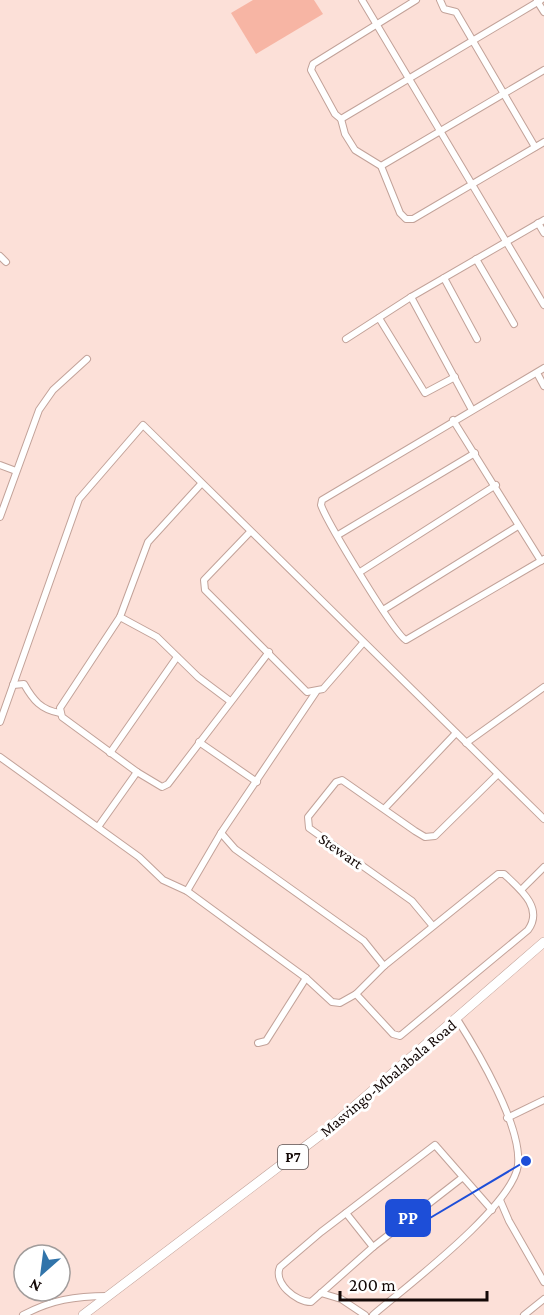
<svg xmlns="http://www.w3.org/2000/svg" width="544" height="1315" font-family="'Crimson Pro',serif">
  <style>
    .pitch { fill: #f7b5a4 }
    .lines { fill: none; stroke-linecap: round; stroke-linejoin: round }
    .minor-casing { stroke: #c2a299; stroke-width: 8 }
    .trunk-casing { stroke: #c2a299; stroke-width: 10 }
    .minor { stroke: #fff; stroke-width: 6 }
    .trunk { stroke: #fff; stroke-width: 9 }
    .labels { text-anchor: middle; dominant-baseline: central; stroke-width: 6; stroke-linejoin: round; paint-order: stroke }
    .shield { fill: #fff; stroke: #5a5251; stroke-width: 1.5 }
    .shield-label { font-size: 15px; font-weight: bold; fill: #130806 }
    .street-label { font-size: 16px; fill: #130806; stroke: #fff }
    .leader { fill: none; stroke: #1d4ed8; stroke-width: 2 }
    .callout-dot { fill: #1d4ed8; stroke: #fff; stroke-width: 2 }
    .callout { fill: #1d4ed8; stroke: #1d4ed8; stroke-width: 2 }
    .callout-label { font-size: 18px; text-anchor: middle; font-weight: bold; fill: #fff }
  </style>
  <rect width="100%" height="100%" fill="#fce0d8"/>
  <polygon class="pitch" points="253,0 314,0 323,14 256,54 231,13"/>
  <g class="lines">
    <defs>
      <g id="minor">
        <polyline points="362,0 544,305"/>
        <polyline points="416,0 313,64 311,70 335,114 341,119 345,134 355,150 381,166 400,213 406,219 413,219 544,142"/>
        <polyline points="440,0 444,9 456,12 535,147"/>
        <polyline points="537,1 544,12"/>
        <polyline points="341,119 541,0"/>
        <polyline points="381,166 544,70"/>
        <polyline points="538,223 544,233"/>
        <polyline points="0,256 6,262"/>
        <polyline points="476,259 514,324"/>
        <polyline points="444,278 477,339"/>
        <polyline points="411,297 472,410"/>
        <polyline points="379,318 425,393 455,377"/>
        <polyline points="346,339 411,297 544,220"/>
        <path d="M544,368L322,500L321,505C327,522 395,635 406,640L544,559"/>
        <polyline points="537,373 544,386"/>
        <polyline points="453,420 541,561"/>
        <polyline points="0,465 16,471"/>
        <polyline points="201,484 148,542 120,617 157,637 198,677 230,701"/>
        <polyline points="0,517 39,410 53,390 87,359"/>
        <polyline points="250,532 204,580 205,590 307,692 323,689 363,643"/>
        <polyline points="338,535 475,453"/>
        <polyline points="360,572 496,485"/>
        <polyline points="383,610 518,526"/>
        <polyline points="120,617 60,708 62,717 137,772 162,787 168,784 269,652"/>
        <path d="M13,685L24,684C33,700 41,710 60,713"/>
        <polyline points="0,722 79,499 143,425 544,819"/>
        <polyline points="199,742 257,782"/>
        <polyline points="466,743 544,687"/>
        <polyline points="110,753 177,657"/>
        <polyline points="0,757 139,857 163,880 187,891 306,978 332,1002 340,1003 356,994"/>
        <polyline points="385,808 456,733"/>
        <polyline points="98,827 137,772"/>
        <polyline points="221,833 235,849 364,941 384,966"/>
        <path d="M498,874H504C520,889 544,908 528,930L400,1036L393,1034L356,994L384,966Z"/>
        <polyline points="521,890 544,867"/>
        <polyline points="187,891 221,833 316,692"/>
        <polyline points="432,925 412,901 309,828 308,817 336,782 342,780 415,831 425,837 435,836 497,775"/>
        <polyline points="258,1043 266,1041 306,978"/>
        <polyline points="507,1118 544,1100"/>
        <path d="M463,1177L373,1247L311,1302C296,1302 273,1283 280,1267L321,1232L435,1145L492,1210"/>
        <polyline points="500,1200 509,1221 544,1282"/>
        <polyline points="346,1213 373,1247"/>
        <polyline points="321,1293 341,1299 365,1315"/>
        <path d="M23,1315C51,1300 75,1296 108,1296"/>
        <path d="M373,1315C407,1286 513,1206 518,1165C522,1126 478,1052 457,1019"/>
        <polyline points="524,1315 544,1299"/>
      </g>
      <polyline id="trunk" points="83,1315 327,1130 544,942"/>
    </defs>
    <use href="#minor" class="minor-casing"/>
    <use href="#trunk" class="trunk-casing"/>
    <use href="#minor" class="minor"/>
    <use href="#trunk" class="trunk"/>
  </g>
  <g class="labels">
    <rect class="shield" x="278" y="1145" width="30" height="24" rx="4.5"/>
    <g class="shield-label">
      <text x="293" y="1157">P7</text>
    </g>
    <g class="street-label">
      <text transform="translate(341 851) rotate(35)">Stewart</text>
      <text transform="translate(388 1078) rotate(-40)">Masvingo-Mbalabala Road</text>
    </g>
  </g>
  <path class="leader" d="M526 1161L430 1218"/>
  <circle class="callout-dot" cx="526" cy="1161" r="6"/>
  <rect class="callout" x="386" y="1200" width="44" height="36" rx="6"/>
  <g class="callout-label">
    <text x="408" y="1224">PP</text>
  </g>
  <g transform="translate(42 1273) rotate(208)"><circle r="28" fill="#ffffff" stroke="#a19c9b" stroke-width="1.5"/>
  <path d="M0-4.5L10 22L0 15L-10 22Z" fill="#3174aa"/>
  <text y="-9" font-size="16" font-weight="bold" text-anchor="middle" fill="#130806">N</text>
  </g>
  <path d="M340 1291v9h147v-9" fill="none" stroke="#130806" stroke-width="3"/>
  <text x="349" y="1291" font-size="18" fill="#130806" stroke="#ffffff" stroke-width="4.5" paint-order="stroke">200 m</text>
</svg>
